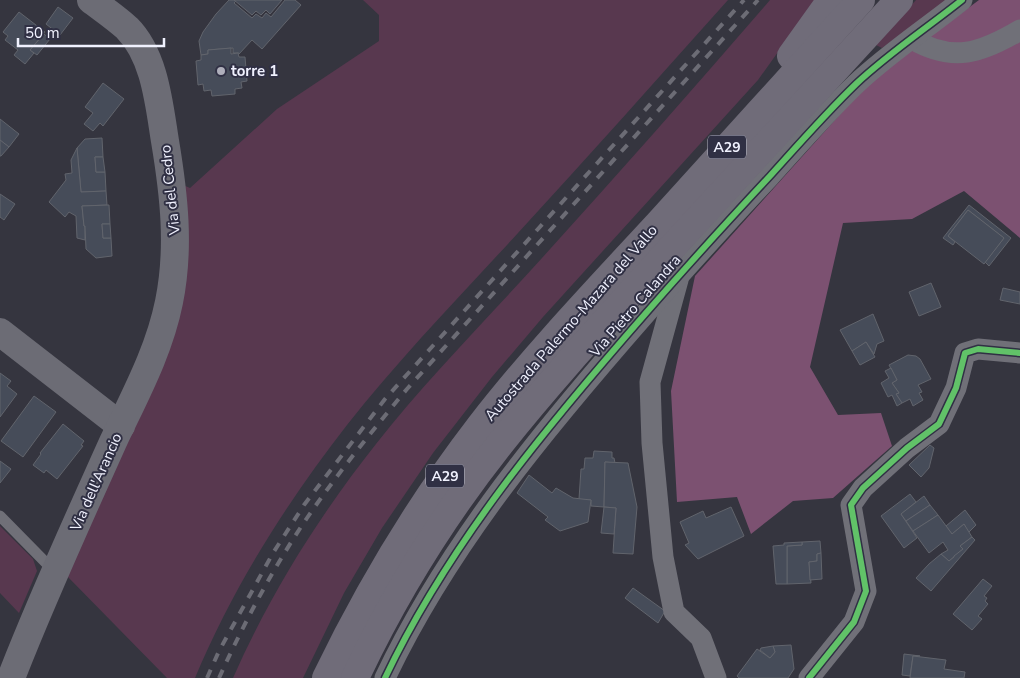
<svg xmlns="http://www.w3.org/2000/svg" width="1020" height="678" font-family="'Nunito Sans',sans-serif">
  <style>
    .green { fill: #58384f }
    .forest { fill: #7c5171 }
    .building { fill: #464c59; stroke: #61646c }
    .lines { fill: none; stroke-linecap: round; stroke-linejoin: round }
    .service { stroke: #707078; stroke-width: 11 }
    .minor { stroke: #707078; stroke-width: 21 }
    .secondary { stroke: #6c6c75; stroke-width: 28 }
    .motorway { stroke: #706c79; stroke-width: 28 }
    .rail { stroke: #6c6c75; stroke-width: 4; stroke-dasharray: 9 9; stroke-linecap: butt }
    .cycleway-casing { stroke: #303044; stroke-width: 9 }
    .cycleway { stroke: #61c268; stroke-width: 6 }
    .poi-dot { fill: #afafbb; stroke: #303044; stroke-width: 2 }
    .labels { text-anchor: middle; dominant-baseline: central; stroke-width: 4; stroke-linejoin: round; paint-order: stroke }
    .shield { fill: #303044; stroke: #b6b7c6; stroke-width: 1 }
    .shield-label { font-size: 14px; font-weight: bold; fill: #f0f1fe }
    .poi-label { font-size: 15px; font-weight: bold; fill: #f0f1fe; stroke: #303044; text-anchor: start }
    .street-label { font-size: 15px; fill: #f0f1fe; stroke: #303044 }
  </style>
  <rect width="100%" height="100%" fill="#35353f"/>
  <g class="green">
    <path d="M363,0H728C658,78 589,156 518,233C460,296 400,358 347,425C287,502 233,587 195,678H167L66,575L150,392L183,185L190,188L277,109L379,41V15Z"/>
    <path d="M770,0H815L758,80L543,317L492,377L433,453L382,528L344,593L303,678H233C270,594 319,516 376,444C426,380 487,319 542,258C619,173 695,87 770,0Z"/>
    <polygon points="916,0 949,0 882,48 876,45"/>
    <polygon points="0,526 33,559 37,571 19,613 0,593"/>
  </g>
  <polygon class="forest" points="979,0 1020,0 1020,238 964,191 912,219 843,223 810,367 838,415 881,413 892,446 833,498 793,501 751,534 737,497 677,502 671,391 695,276 870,81"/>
  <g class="building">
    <polygon points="229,0 234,0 236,1 234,3 252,18 256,14 262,18 266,13 271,17 285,0 295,0 301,5 262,49 252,40 239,54 239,53 233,53 233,48 208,50 208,54 201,55 199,41 203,32 216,14"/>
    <polygon points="234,0 282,0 270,14 266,10 261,15 256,11 252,15"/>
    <polygon points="58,7 73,18 60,35 46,24"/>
    <polygon points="19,12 45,32 30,50 34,53 25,64 14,55 18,50 5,40 8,36 3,32"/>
    <polygon points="44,34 50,39 37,55 30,50"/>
    <polygon points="231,48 231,54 238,53 239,57 245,57 247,81 241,82 242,88 235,89 235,94 212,96 211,90 204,91 203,84 198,85 196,61 201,60 201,55 208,54 208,50"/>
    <polygon points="103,83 124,99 103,126 100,123 93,131 84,124 93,113 85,107"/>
    <polygon points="0,119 19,134 9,147 0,140"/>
    <polygon points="102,138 103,157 95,157 96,172 105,172 106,191 81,192 77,148 85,139"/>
    <polygon points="0,140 9,147 1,156 0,156"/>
    <polygon points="77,148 81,192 106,191 107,205 82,206 84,226 85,226 85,240 77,238 76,216 69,212 65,217 49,202 66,180 65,174 72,173 71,160"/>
    <polygon points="95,157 103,157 105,172 96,172"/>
    <polygon points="0,194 15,204 4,220 0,217"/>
    <polygon points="109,205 110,224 102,224 103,238 111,238 112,256 96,258 86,249 85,226 84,226 82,206"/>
    <polygon points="969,205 1011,238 989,266 985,262 1004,238 968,210 948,236 955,242 953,245 943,238"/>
    <polygon points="968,210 1004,238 984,264 948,236"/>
    <polygon points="102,224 110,224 111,238 103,238"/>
    <polygon points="931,283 941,307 919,316 909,292"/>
    <polygon points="1003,288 1020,292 1020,304 1000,300"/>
    <polygon points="873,314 884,341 877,344 874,354 866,342 852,351 840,330"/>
    <polygon points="866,342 875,357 860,365 852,351"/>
    <polygon points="908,355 916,356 920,359 931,379 918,385 922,392 919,393 923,400 913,406 910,399 902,403 896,394 899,393 892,383 897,380 889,365"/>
    <polygon points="891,368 897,380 892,383 899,393 896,394 902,403 897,406 892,395 888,397 881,383 889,378 885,371"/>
    <polygon points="0,373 11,381 7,386 17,394 0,417"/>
    <polygon points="34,396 56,412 23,457 1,441"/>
    <polygon points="63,424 84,441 81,445 83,446 57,479 46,470 44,473 33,465 41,454 40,453"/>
    <polygon points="930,445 934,448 929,468 921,477 909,465"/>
    <polygon points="594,451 612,452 612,458 614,458 615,463 605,462 604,507 591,506 591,500 579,500 579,499 581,469 584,469 585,458 593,458"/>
    <polygon points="0,461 11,469 0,483"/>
    <polygon points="605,462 628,463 637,507 633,554 613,553 616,508 604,507"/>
    <polygon points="529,475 552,493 556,488 573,498 591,500 588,522 560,531 545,520 548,517 517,493"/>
    <polygon points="910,494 916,502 901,514 917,538 904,548 881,516"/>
    <polygon points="924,496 930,505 906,521 901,514"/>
    <polygon points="930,505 938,515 913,531 906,521"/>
    <polygon points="604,507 616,508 614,534 601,533"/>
    <polygon points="731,507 744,536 698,559 685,545 689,543 680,522 703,511 706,518"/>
    <polygon points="965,510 976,525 968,533 964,524 952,534 946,526"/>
    <polygon points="938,515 952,534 964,524 972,537 960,546 963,549 949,561 941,554 948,550 943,542 929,553 913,531"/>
    <polygon points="972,537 975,540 931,591 916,578 929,564 941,554 949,561 954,557 954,556 963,549 960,546"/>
    <polygon points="820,541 821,553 817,554 817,561 809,562 811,583 787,584 787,546 802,545 802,542"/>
    <polygon points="802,542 802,545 787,546 787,584 776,584 773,546 784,545 784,543"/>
    <polygon points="821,553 822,579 810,580 809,562 817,561 817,554"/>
    <polygon points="983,579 992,586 984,596 987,598 985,601 988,604 978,616 982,619 972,630 953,614"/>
    <polygon points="633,588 665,611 658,623 625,598"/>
    <polygon points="791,645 794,669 788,678 739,678 737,676 757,649 770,658 775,652 773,646"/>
    <polygon points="773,646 775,652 770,658 760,650 761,648"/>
    <polygon points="904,654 920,656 913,656 910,676 902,675"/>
    <polygon points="913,656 946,660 944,669 965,672 964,678 910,678"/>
  </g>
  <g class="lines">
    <polyline class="service" points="0,516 54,571"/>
    <g class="minor">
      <path d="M912,39C953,63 981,53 1020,30"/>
      <polyline points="678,280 650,382 652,443 663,557 674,612 701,638 716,678"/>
      <path d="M385,678C449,543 548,425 646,313C687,266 728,221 770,176C798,145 826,113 856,84C889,53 927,28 962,0"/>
      <polyline points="809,678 854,622 866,591 851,505 863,488 907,448 939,424 956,388 965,353 978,349 1020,353"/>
    </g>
    <g class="secondary">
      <polyline points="0,332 121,426"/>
      <path d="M11,678C42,598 78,520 113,442C134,397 159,352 169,302C180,248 174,195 165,141C159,104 155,56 127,28C116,18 103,9 91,0"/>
    </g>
    <g class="motorway">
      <polyline points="791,56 831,0"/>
      <path d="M326,678C369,589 420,504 480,426C535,355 598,289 659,223C726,149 794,74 861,0"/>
      <path d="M355,678C394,595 443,516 500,444C553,377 611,315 668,252C745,168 822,84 899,0"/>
    </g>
    <g class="rail">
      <polyline points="207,678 219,651 273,553 304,505 385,399 744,0"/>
      <path d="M219,678C244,623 273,568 307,518C338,473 372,431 407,389L758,0"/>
    </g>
    <defs>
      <g id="cycleway">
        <path d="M385,678C449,543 548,425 646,313C687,266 728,221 770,176C798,145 826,113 856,84C889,53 927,28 962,0"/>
        <polyline points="809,678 854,622 866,591 851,505 863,488 907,448 939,424 956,388 965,353 978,349 1020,353"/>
      </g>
    </defs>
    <use href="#cycleway" class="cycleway-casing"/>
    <use href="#cycleway" class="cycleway"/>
  </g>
  <circle class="poi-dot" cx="221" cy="71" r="5"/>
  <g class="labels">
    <g class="shield">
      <rect x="708" y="135.5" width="38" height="23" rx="4"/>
      <rect x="426" y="464.5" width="38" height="23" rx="4"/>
    </g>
    <g class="shield-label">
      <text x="727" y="147">A29</text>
      <text x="445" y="476">A29</text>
    </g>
    <g class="poi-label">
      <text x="231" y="71">torre 1</text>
    </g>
    <g class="street-label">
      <text transform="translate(170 190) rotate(-96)">Via del Cedro</text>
      <text transform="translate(635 306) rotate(-49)">Via Pietro Calandra</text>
      <text transform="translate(571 323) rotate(-49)">Autostrada Palermo-Mazara del Vallo</text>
      <text transform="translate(96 482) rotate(-66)">Via dell'Arancio</text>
    </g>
  </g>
  <path d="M18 38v8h146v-8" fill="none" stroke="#f0f1fe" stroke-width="2.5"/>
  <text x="25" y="38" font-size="15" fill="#f0f1fe" stroke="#303044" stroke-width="4" paint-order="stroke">50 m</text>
</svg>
